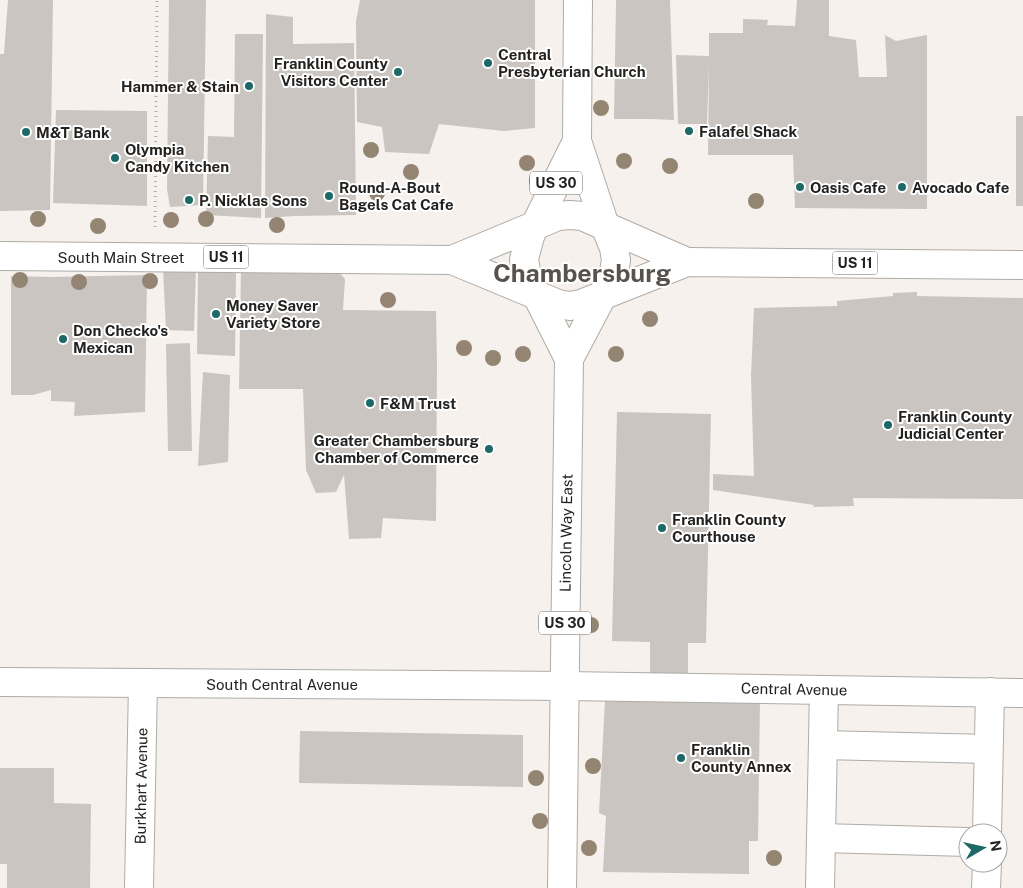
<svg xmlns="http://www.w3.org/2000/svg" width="1023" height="888" font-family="'Public Sans',sans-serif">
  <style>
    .building { fill: #cac5c0 }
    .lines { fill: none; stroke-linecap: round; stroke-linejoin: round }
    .minor-casing { stroke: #afaba6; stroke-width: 30 }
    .major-casing { stroke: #afaba6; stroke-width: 30 }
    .highway-casing { stroke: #afaba6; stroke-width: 30 }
    .path { stroke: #b3afab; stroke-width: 3; stroke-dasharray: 1 4; stroke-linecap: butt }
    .minor { stroke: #fff; stroke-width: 28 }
    .major { stroke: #fff; stroke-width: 28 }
    .highway { stroke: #fff; stroke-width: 28 }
    .tree { fill: #938572 }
    .poi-dot { fill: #1c6968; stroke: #fff; stroke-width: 2 }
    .labels { text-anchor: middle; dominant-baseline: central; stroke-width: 4; stroke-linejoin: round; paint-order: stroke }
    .shield { fill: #fff; stroke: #656463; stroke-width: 1 }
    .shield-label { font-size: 14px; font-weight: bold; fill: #232220 }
    .poi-label { font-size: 15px; font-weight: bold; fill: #232220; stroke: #fff; text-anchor: start }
    .street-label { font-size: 15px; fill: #232220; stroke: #fff }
    .town-label { font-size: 25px; font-weight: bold; fill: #56524e; stroke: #fff }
  </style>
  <rect width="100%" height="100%" fill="#f6f1ec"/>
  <g class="building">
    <polygon points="8,0 53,0 50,210 0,211 0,54 4,54"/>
    <polygon points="169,0 206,0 203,205 170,207 167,189"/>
    <polygon points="360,0 535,0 535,128 504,131 439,124 429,154 385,152 382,127 357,122 356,21"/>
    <polygon points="616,0 670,0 674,120 652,119 614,119"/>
    <polygon points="797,0 829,0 829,36 856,40 859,77 887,77 885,35 896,41 927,35 927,209 795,208 793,155 708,155 709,64 707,124 678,124 676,55 709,56 709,33 743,33 743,19 768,20 767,25 795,26"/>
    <polygon points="266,14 293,17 293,44 354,43 356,215 295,216 265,218"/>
    <polygon points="235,34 263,34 261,218 206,215 208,136 234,137"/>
    <polygon points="56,110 147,111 147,206 53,203"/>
    <rect x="1016" y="116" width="7" height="90"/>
    <polygon points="241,267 335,268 345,279 343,310 436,311 437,364 436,521 383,518 381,538 349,539 344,475 336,492 316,493 306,470 303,389 239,389"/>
    <polygon points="163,269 196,269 194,331 166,330"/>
    <polygon points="198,270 236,273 235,356 197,354"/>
    <polygon points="147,275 145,412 74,416 75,402 51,401 51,390 33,395 11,395 11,276 51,277"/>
    <polygon points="917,292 917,296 1023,298 1023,499 853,498 854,506 813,507 814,505 713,490 713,474 754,476 751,376 754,308 837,306 837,301 893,296 893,293"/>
    <polygon points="190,343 192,451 168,451 166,344"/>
    <polygon points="203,372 230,375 228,462 198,466"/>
    <polygon points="617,412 711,414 706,643 688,643 688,677 760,700 758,841 749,841 749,874 603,872 606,816 599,813 605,701 615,702 615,676 650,677 650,642 612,641"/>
    <polygon points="300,731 523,735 523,787 299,783"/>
    <polygon points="0,768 54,768 54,803 91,804 90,888 7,888 7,864 0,864"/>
  </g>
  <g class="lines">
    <defs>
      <g id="minor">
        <polyline points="0,682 565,686 1023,693"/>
        <polyline points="823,745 988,749"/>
        <polyline points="987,833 990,692"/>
        <polyline points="821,838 968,842"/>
        <polyline points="139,888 143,683"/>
        <polyline points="820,888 824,690"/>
        <polyline points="986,888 987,863"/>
      </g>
      <g id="major">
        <polyline points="0,256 452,260 558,304 570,306 581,304 687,262 1023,265"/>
        <polyline points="452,260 558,216 570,215 582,216 687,262"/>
      </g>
      <g id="highway">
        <polyline points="569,359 530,282 526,271 524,259 530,236 577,141"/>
        <polyline points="562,888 569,359 609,283 614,272 616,260 614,248 605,226 577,141 578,0"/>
      </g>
    </defs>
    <use href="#minor" class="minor-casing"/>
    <use href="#major" class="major-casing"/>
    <use href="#highway" class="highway-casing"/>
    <polyline class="path" points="155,227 157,0"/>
    <use href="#minor" class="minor"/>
    <use href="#major" class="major"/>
    <use href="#highway" class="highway"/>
  </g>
  <g class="tree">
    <circle cx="601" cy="108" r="8"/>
    <circle cx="371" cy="150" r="8"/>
    <circle cx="624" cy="161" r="8"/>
    <circle cx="527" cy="163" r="8"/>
    <circle cx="670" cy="166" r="8"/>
    <circle cx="411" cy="172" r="8"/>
    <circle cx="537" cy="181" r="8"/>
    <circle cx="377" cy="193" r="8"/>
    <circle cx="756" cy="201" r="8"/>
    <circle cx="38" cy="219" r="8"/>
    <circle cx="206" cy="219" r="8"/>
    <circle cx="171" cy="220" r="8"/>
    <circle cx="277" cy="225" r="8"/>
    <circle cx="98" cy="226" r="8"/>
    <circle cx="20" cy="280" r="8"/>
    <circle cx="150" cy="281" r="8"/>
    <circle cx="79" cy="282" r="8"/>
    <circle cx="388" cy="300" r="8"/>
    <circle cx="650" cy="319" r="8"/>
    <circle cx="464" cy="348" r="8"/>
    <circle cx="523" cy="354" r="8"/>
    <circle cx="616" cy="354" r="8"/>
    <circle cx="493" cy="358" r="8"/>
    <circle cx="591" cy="625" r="8"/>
    <circle cx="593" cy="766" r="8"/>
    <circle cx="536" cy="778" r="8"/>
    <circle cx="540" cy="821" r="8"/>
    <circle cx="589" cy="848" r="8"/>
    <circle cx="774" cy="858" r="8"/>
  </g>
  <g class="poi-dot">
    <circle cx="488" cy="63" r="5"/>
    <circle cx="398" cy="72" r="5"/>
    <circle cx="249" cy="86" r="5"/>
    <circle cx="689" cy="131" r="5"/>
    <circle cx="26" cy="132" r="5"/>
    <circle cx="115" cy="158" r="5"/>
    <circle cx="800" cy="187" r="5"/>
    <circle cx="902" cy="187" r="5"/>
    <circle cx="329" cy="196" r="5"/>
    <circle cx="189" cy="200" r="5"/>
    <circle cx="216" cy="314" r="5"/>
    <circle cx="63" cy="339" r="5"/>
    <circle cx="370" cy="403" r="5"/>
    <circle cx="888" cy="425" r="5"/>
    <circle cx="489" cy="449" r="5"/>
    <circle cx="662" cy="528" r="5"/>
    <circle cx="681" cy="758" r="5"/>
  </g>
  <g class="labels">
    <g class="shield">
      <rect x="530" y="171.5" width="52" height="23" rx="4"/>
      <rect x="203.5" y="245.5" width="45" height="23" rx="4"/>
      <rect x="832.5" y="251.5" width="45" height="23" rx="4"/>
      <rect x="539" y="611.5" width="52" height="23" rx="4"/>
    </g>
    <g class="shield-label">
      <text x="556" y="183">US 30</text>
      <text x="226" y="257">US 11</text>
      <text x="855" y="263">US 11</text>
      <text x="565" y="623">US 30</text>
    </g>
    <g class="poi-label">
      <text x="498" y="54">Central<tspan x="498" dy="17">Presbyterian Church</tspan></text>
      <text x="388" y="63" text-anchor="end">Franklin County<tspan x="388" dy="17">Visitors Center</tspan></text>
      <text x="239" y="86" text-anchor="end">Hammer &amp; Stain</text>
      <text x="699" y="131">Falafel Shack</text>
      <text x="36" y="132">M&amp;T Bank</text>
      <text x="125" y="149">Olympia<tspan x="125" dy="17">Candy Kitchen</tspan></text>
      <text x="339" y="187">Round-A-Bout<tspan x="339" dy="17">Bagels Cat Cafe</tspan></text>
      <text x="810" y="187">Oasis Cafe</text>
      <text x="912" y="187">Avocado Cafe</text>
      <text x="199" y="200">P. Nicklas Sons</text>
      <text x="226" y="305">Money Saver<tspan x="226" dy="17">Variety Store</tspan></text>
      <text x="73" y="330">Don Checko's<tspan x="73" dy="17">Mexican</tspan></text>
      <text x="380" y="403">F&amp;M Trust</text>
      <text x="898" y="416">Franklin County<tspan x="898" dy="17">Judicial Center</tspan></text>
      <text x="479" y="440" text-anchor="end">Greater Chambersburg<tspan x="479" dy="17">Chamber of Commerce</tspan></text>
      <text x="672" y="519">Franklin County<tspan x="672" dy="17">Courthouse</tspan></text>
      <text x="691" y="749">Franklin<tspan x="691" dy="17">County Annex</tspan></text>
    </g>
    <g class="street-label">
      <text x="121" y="257">South Main Street</text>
      <text transform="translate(566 533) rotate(-89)">Lincoln Way East</text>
      <text x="282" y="684">South Central Avenue</text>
      <text transform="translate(794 689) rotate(1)">Central Avenue</text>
      <text transform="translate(141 786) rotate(-89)">Burkhart Avenue</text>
    </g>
    <g class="town-label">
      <text x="582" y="273">Chambersburg</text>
    </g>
  </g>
  <g transform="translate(983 848) rotate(81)"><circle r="24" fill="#ffffff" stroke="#a7a7a6"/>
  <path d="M0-4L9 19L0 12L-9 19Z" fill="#1c6968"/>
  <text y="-8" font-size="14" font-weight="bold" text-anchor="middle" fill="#232220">N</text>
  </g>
</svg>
